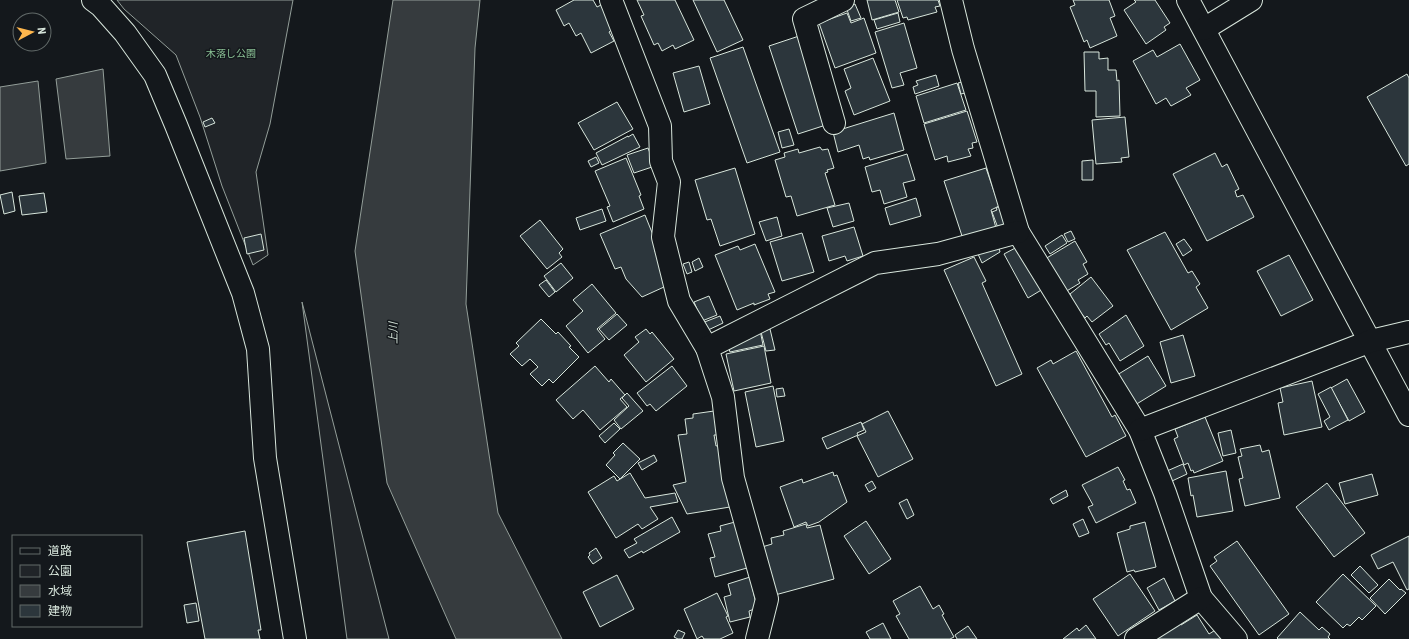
<svg xmlns="http://www.w3.org/2000/svg" width="1409" height="639" font-family="'Roboto Condensed','Noto Sans JP',sans-serif">
  <style>
    .green { fill: #202428; stroke: #939e99 }
    .water { fill: #363b3e; stroke: #939e99 }
    .building { fill: #2c363c; stroke: #d8e6dc }
    .lines { fill: none; stroke-linecap: round; stroke-linejoin: round }
    .minor-casing { stroke: #d8e6dc; stroke-width: 24 }
    .minor { stroke: #14181c; stroke-width: 22 }
    .labels { text-anchor: middle; dominant-baseline: central; stroke-width: 3; stroke-linejoin: round; paint-order: stroke }
    .park-label { font-size: 10px; fill: #8ac095; stroke: #14181c }
    .water-label { font-size: 11px; font-style: italic; fill: #d8e6dc; stroke: #14181c }
  </style>
  <rect width="100%" height="100%" fill="#14181c"/>
  <g class="green">
    <polygon points="117,0 293,0 270,124 256,172 268,255 253,265 222,186 200,117 176,55 124,9"/>
    <polygon points="302,302 389,639 347,639"/>
  </g>
  <g class="water">
    <polygon points="393,0 480,0 475,48 466,304 498,513 562,639 456,639 387,483 355,251"/>
    <polygon points="103,69 110,156 66,159 56,79"/>
    <polygon points="38,81 46,163 0,171 0,87"/>
  </g>
  <g class="building">
    <polygon points="574,0 593,0 597,7 601,5 613,29 609,32 614,41 591,53 581,33 576,36 569,23 564,26 556,10"/>
    <polygon points="637,0 675,0 694,40 675,49 673,45 662,51 658,43 654,45 641,16 644,15"/>
    <polygon points="693,0 724,0 743,40 717,52"/>
    <polygon points="867,0 895,0 899,12 872,20"/>
    <polygon points="897,0 938,0 940,6 935,7 937,12 908,20 907,17 903,18"/>
    <polygon points="1073,0 1109,0 1115,16 1110,18 1117,36 1090,48 1087,40 1084,42 1070,7 1075,5"/>
    <polygon points="1134,0 1155,0 1170,23 1164,27 1166,30 1146,44 1124,10 1136,2"/>
    <polygon points="855,4 861,18 851,21 846,7"/>
    <polygon points="847,13 851,23 864,18 876,53 835,68 819,23"/>
    <polygon points="898,13 900,22 877,29 874,20"/>
    <polygon points="904,23 917,68 900,73 904,85 892,88 875,32"/>
    <polygon points="799,36 829,124 798,134 769,46"/>
    <polygon points="1180,44 1200,80 1186,88 1191,95 1171,106 1166,98 1156,104 1133,61 1153,50 1157,57"/>
    <polygon points="743,47 780,152 747,163 710,58"/>
    <polygon points="1084,52 1099,52 1099,59 1108,58 1108,70 1116,70 1117,81 1119,80 1120,116 1096,117 1096,91 1085,91"/>
    <polygon points="873,58 890,101 854,115 845,91 851,88 844,69"/>
    <polygon points="699,66 710,104 684,112 673,73"/>
    <polygon points="1407,74 1409,78 1409,164 1406,166 1367,97"/>
    <polygon points="936,75 939,86 915,94 913,87 918,85 916,81"/>
    <polygon points="962,82 965,93 961,94 958,83"/>
    <polygon points="957,83 966,110 924,123 916,96"/>
    <polygon points="617,102 633,129 594,150 578,123"/>
    <polygon points="967,111 977,142 972,143 973,148 968,149 971,156 948,162 947,156 935,160 924,124"/>
    <polygon points="894,113 904,150 870,160 869,157 863,159 859,145 838,152 833,132"/>
    <polygon points="1125,117 1129,157 1121,158 1122,162 1096,164 1092,120"/>
    <polygon points="212,118 215,123 205,127 203,122"/>
    <polygon points="789,129 794,145 782,148 778,132"/>
    <polygon points="633,134 640,147 602,165 596,153 628,136 628,137"/>
    <polygon points="820,147 822,150 828,149 834,168 827,170 828,172 825,173 835,205 797,216 791,196 786,197 775,160 785,157 784,153 798,149 799,153"/>
    <polygon points="648,148 655,166 634,173 627,155"/>
    <polygon points="1215,153 1222,167 1227,164 1239,189 1235,191 1237,197 1243,195 1254,217 1207,241 1173,174"/>
    <polygon points="907,154 915,180 903,183 907,197 884,204 880,190 872,192 865,167"/>
    <polygon points="596,157 599,163 591,167 588,161"/>
    <polygon points="626,158 641,195 639,196 644,209 613,222 607,207 610,206 595,171"/>
    <polygon points="1093,160 1093,180 1082,180 1082,161"/>
    <polygon points="735,168 755,234 720,246 711,219 707,220 695,180"/>
    <polygon points="986,168 999,206 991,210 996,228 963,239 944,181"/>
    <polygon points="12,192 15,211 4,214 0,195"/>
    <polygon points="44,193 47,212 22,215 19,196"/>
    <polygon points="916,198 921,216 890,225 885,208"/>
    <polygon points="849,203 854,221 833,227 827,208"/>
    <polygon points="1000,206 1007,224 998,228 992,212 997,210 996,208"/>
    <polygon points="602,209 606,221 580,230 576,218"/>
    <polygon points="645,215 659,250 655,251 664,274 662,275 664,287 642,297 626,279 621,267 615,269 600,234"/>
    <polygon points="777,217 782,236 766,241 759,222"/>
    <polygon points="540,220 563,249 559,253 562,257 547,269 520,236"/>
    <polygon points="854,227 863,256 847,261 845,256 829,261 822,236"/>
    <polygon points="1071,231 1075,239 1068,242 1064,234"/>
    <polygon points="1165,232 1188,273 1192,271 1200,284 1196,287 1208,308 1171,330 1127,250"/>
    <polygon points="802,233 814,272 782,281 770,242"/>
    <polygon points="261,234 264,250 247,254 244,238"/>
    <polygon points="1062,235 1067,243 1050,254 1045,246"/>
    <polygon points="1184,239 1192,250 1183,256 1176,244"/>
    <polygon points="1075,241 1087,262 1083,264 1088,274 1078,280 1080,283 1065,292 1045,259"/>
    <polygon points="755,244 775,292 768,294 770,299 754,305 754,303 737,310 715,255 738,246 740,250"/>
    <polygon points="1019,246 1043,289 1028,298 1004,254"/>
    <polygon points="999,248 1000,252 982,263 978,254"/>
    <polygon points="1289,255 1313,300 1281,316 1257,271"/>
    <polygon points="974,257 986,281 982,283 1022,374 996,386 944,270"/>
    <polygon points="699,258 703,267 695,271 692,262"/>
    <polygon points="689,262 692,272 687,274 683,264"/>
    <polygon points="561,263 573,278 556,292 544,276"/>
    <polygon points="1091,277 1113,306 1092,322 1087,316 1085,318 1069,298 1071,296 1070,294"/>
    <polygon points="546,280 555,292 549,297 539,285"/>
    <polygon points="592,284 616,313 597,329 605,339 588,353 566,326 583,311 573,300"/>
    <polygon points="709,296 717,315 702,321 694,302"/>
    <polygon points="617,314 627,325 609,340 599,329"/>
    <polygon points="1126,315 1144,346 1120,361 1109,343 1106,345 1099,334"/>
    <polygon points="720,316 723,323 706,331 702,323"/>
    <polygon points="541,319 556,334 558,332 571,346 569,347 579,357 553,383 549,379 542,386 530,374 538,367 530,359 522,366 510,354 519,346 516,343"/>
    <polygon points="646,329 650,334 652,332 674,359 646,382 624,355 639,342 635,337"/>
    <polygon points="770,329 775,350 766,351 761,332"/>
    <polygon points="760,330 763,345 730,352 728,346"/>
    <polygon points="1183,335 1195,376 1171,383 1160,342"/>
    <polygon points="764,346 771,383 734,391 726,354"/>
    <polygon points="1076,351 1112,417 1115,415 1126,436 1086,457 1037,368 1051,360 1053,364"/>
    <polygon points="1148,356 1166,386 1135,405 1117,375"/>
    <polygon points="595,366 609,382 611,379 625,395 620,399 627,407 600,430 583,410 573,419 556,400"/>
    <polygon points="672,366 687,386 656,411 650,404 647,406 637,393"/>
    <polygon points="1347,379 1365,412 1349,421 1331,388"/>
    <polygon points="1312,381 1322,427 1284,435 1278,403 1283,402 1280,388"/>
    <polygon points="773,386 784,441 756,447 745,392"/>
    <polygon points="1331,387 1348,420 1329,430 1324,421 1330,417 1318,394"/>
    <polygon points="783,388 785,396 777,397 776,389"/>
    <polygon points="627,393 643,411 621,429 614,420 629,406 622,398"/>
    <polygon points="714,411 718,435 714,435 716,446 720,445 730,507 687,514 673,485 686,482 678,435 687,434 685,419 693,418 693,414"/>
    <polygon points="888,411 913,459 878,477 857,436 866,432 862,424"/>
    <polygon points="1205,417 1223,461 1194,473 1193,470 1191,471 1188,463 1184,465 1174,439 1178,437 1175,429"/>
    <polygon points="861,422 864,430 857,433 858,435 827,449 822,438"/>
    <polygon points="614,423 620,429 605,443 599,436"/>
    <polygon points="1231,430 1236,453 1223,456 1218,433"/>
    <polygon points="623,443 640,459 620,479 606,465 615,455 613,453"/>
    <polygon points="1260,445 1262,452 1269,450 1280,498 1245,506 1239,479 1243,478 1238,457 1242,456 1240,449"/>
    <polygon points="654,455 657,461 642,470 638,463"/>
    <polygon points="1183,464 1187,474 1172,481 1167,471"/>
    <polygon points="1118,467 1125,480 1123,481 1127,490 1130,489 1136,503 1096,523 1088,507 1093,505 1082,485"/>
    <polygon points="1226,471 1233,511 1197,517 1193,495 1191,496 1188,478"/>
    <polygon points="833,472 834,476 837,475 847,502 819,522 808,526 806,522 794,527 780,487 802,479 803,483"/>
    <polygon points="630,473 645,498 675,493 678,502 650,507 658,519 642,529 638,524 616,538 588,492 614,476 617,481"/>
    <polygon points="1372,474 1378,495 1345,504 1339,483"/>
    <polygon points="872,481 876,488 869,492 865,485"/>
    <polygon points="1327,483 1365,533 1334,557 1296,507"/>
    <polygon points="1066,490 1068,496 1053,504 1050,499"/>
    <polygon points="907,499 914,515 907,519 899,503"/>
    <polygon points="672,517 680,532 643,553 642,551 629,558 624,550 637,543 634,539"/>
    <polygon points="1083,519 1089,533 1079,537 1073,524"/>
    <polygon points="866,521 891,559 869,574 844,536"/>
    <polygon points="735,522 747,568 715,577 710,558 715,557 708,534 721,531 720,526"/>
    <polygon points="1145,522 1156,567 1135,572 1134,570 1127,572 1117,533 1130,529 1130,526"/>
    <polygon points="806,524 807,528 820,525 834,579 775,595 762,547 772,544 771,538 784,535 783,531"/>
    <polygon points="245,531 261,630 258,630 260,639 205,639 187,542"/>
    <polygon points="1409,536 1409,589 1407,590 1393,562 1378,569 1371,555"/>
    <polygon points="1237,541 1289,614 1259,635 1210,566 1217,561 1214,557"/>
    <polygon points="596,548 602,558 593,564 588,557 590,555 589,553"/>
    <polygon points="1360,566 1378,585 1369,593 1351,575"/>
    <polygon points="1130,574 1155,611 1118,636 1093,599"/>
    <polygon points="1343,574 1376,606 1362,620 1359,617 1350,626 1347,624 1343,628 1316,602"/>
    <polygon points="617,575 634,609 600,627 583,592"/>
    <polygon points="750,577 757,608 749,611 750,617 730,622 724,597 731,595 728,584"/>
    <polygon points="1164,578 1175,601 1159,610 1147,588"/>
    <polygon points="1389,579 1400,590 1401,589 1406,593 1385,614 1370,598"/>
    <polygon points="920,586 933,609 939,605 944,614 942,615 954,637 950,639 909,639 896,616 900,614 893,601"/>
    <polygon points="717,593 728,616 726,617 733,633 720,639 704,639 702,636 697,639 684,609"/>
    <polygon points="196,603 199,621 187,623 184,605"/>
    <polygon points="1300,612 1319,630 1322,627 1330,634 1328,637 1330,639 1278,639 1277,638"/>
    <polygon points="1197,615 1209,634 1217,629 1224,639 1154,639 1179,622 1181,625"/>
    <polygon points="883,623 891,639 870,639 866,632"/>
    <polygon points="1086,625 1096,639 1063,639 1077,628 1079,631"/>
    <polygon points="968,626 977,639 957,639 955,635"/>
    <polygon points="678,630 685,633 682,639 678,639 674,637"/>
  </g>
  <g class="lines">
    <defs>
      <g id="minor">
        <polyline points="93,0 101,6 125,33 155,75 176,125 243,293 258,349 265,458 295,639"/>
        <polyline points="611,0 660,126 661,161 669,182 663,237 679,301 707,348"/>
        <polyline points="951,0 963,49 1018,232 1140,430 1165,493 1201,598 1236,639"/>
        <polyline points="1188,0 1409,415"/>
        <polyline points="1204,29 1251,0"/>
        <polyline points="834,123 804,19 843,0"/>
        <polyline points="1140,430 1371,341 1409,332"/>
        <polyline points="757,639 767,599 733,478 723,397 707,348 875,263 938,254 1018,232"/>
        <polyline points="1136,639 1201,598"/>
      </g>
    </defs>
    <use href="#minor" class="minor-casing"/>
    <use href="#minor" class="minor"/>
  </g>
  <g class="labels">
    <g class="park-label">
      <text x="231" y="53">木落し公園</text>
    </g>
    <g class="water-label">
      <text transform="translate(393 333) rotate(-90)">上川</text>
    </g>
  </g>
  <rect x="12" y="535" width="130" height="92" fill="#14181c" stroke="#626a69"/>
  <rect x="20" y="548" width="20" height="6" fill="#14181c" stroke="#626a69"/>
  <text x="48" y="555" font-size="12" fill="#d8e6dc">道路</text>
  <rect x="20" y="565" width="20" height="12" fill="#202428" stroke="#626a69"/>
  <text x="48" y="575" font-size="12" fill="#d8e6dc">公園</text>
  <rect x="20" y="585" width="20" height="12" fill="#363b3e" stroke="#626a69"/>
  <text x="48" y="595" font-size="12" fill="#d8e6dc">水域</text>
  <rect x="20" y="605" width="20" height="12" fill="#2c363c" stroke="#626a69"/>
  <text x="48" y="615" font-size="12" fill="#d8e6dc">建物</text>
  <g transform="translate(32 32) rotate(83)"><circle r="19" fill="#14181c" stroke="#626a69"/>
  <path d="M0-3L7 15L0 10L-7 15Z" fill="#ffb74d"/>
  <text y="-6" font-size="11" font-weight="bold" text-anchor="middle" fill="#d8e6dc">N</text>
  </g>
</svg>
